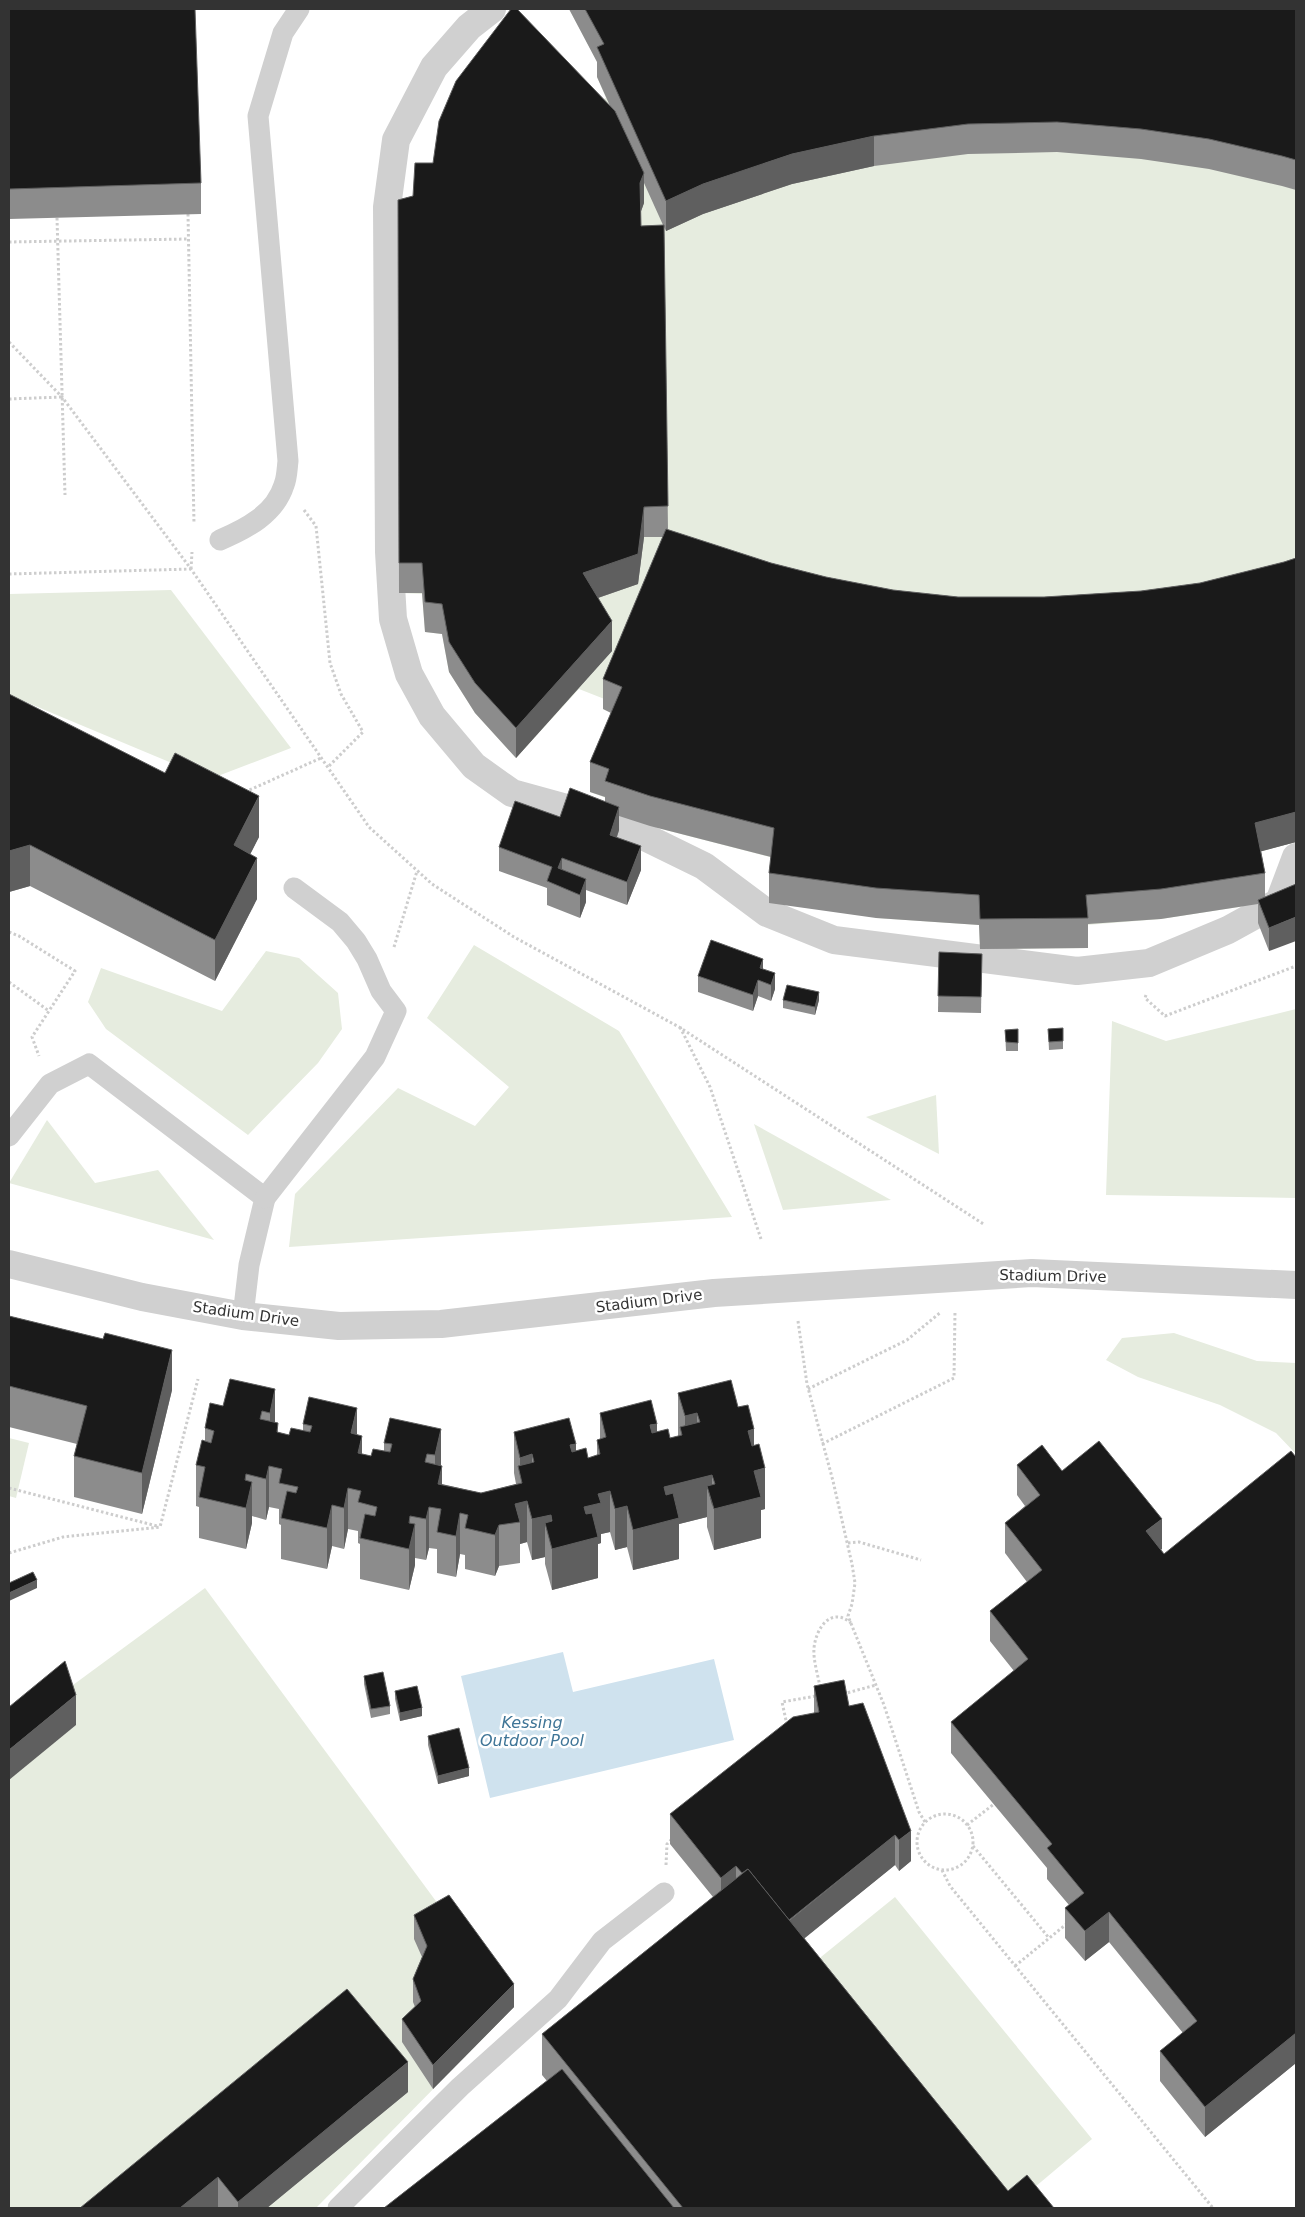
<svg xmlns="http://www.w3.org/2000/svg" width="1305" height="2217" font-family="'DejaVu Sans',sans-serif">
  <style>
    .green { fill: #e6ecdf }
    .water { fill: #cfe2ee }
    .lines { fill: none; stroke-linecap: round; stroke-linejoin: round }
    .path { stroke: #cdcdcd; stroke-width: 3; stroke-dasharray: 2.5 2.5; stroke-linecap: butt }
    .lane { stroke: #d0d0d0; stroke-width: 21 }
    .street { stroke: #d0d0d0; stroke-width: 28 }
    .wall { fill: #8c8c8c; fill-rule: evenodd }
    .shaded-wall { fill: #5f5f5f }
    .building { fill: #1a1a1a; stroke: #5f5f5f }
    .labels { text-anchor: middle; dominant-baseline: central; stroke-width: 5; stroke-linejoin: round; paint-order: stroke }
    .street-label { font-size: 15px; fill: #333; stroke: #fff }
    .water-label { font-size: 16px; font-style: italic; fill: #3f7597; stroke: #fff }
  </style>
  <rect width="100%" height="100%" fill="#fff"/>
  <g class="green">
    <polygon points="569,9 1296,9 1296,842 1255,853 1265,903 1161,919 1087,925 1088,948 980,949 979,925 876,918 774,858 650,826 609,799 590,792 622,717 603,709 607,700 579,689 516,758 475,713 449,672 442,634 425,632 422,594 399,593 584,108 606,98 597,77 604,74"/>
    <polygon points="171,590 291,748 210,779 9,695 9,594"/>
    <polygon points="474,945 619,1031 732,1217 289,1247 295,1194 398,1088 475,1126 509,1087 427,1018"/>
    <polygon points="266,951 299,958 338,993 342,1029 318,1063 248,1135 106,1029 88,1002 101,968 222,1011"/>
    <polygon points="1296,1009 1296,1198 1106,1195 1112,1021 1166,1041"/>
    <polygon points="936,1095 939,1154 866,1117"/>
    <polygon points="47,1120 95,1183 158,1170 214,1240 9,1183"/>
    <polygon points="754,1124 891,1200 783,1210"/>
    <polygon points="1174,1333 1257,1361 1296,1363 1296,1454 1276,1433 1220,1405 1138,1377 1106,1360 1122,1338"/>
    <polygon points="9,1438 29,1443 16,1498 9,1496"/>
    <polygon points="205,1588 514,2007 316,2208 9,2208 9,1732"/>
    <polygon points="895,1897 1092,2139 1010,2208 800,1974"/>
  </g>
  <polygon class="water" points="563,1652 573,1692 714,1659 734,1740 490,1798 461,1676"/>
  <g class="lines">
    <g class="path">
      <polyline points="188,214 194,524"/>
      <polyline points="57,218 65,495"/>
      <polyline points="9,242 188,239"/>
      <polyline points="9,342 62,397 191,569 369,827 432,884 514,937 679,1027 985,1225"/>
      <polyline points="9,399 62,397"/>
      <polyline points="304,510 316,526 330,663 341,694 363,732 328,767"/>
      <polyline points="191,569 192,552"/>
      <polyline points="9,574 191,569"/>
      <polyline points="245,792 321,758"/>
      <polyline points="9,932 19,936 75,971 32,1037 39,1056"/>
      <polyline points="394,947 417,871"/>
      <polyline points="9,982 49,1011"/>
      <polyline points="1146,995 1145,998 1165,1016 1296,966"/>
      <polyline points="680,1027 710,1087 761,1239"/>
      <polyline points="798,1321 807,1384 833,1481 852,1564 855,1583 852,1604 848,1616 884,1705 919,1812 925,1822"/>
      <polyline points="808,1389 907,1340 941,1312"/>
      <polyline points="822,1444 954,1378 955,1311"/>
      <polyline points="9,1488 157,1526"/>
      <polyline points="848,1543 859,1542 921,1560"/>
      <polyline points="9,1553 63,1537 160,1527 198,1379"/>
      <path d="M820,1687C818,1675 813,1660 814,1648C816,1628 831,1606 851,1623"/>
      <polyline points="843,1694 876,1685"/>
      <polyline points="787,1725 782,1702 816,1696"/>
      <circle cx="945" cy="1842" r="28"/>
      <polyline points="967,1825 994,1804"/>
      <polyline points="973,1846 1049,1938"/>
      <polyline points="666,1865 667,1844 672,1839"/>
      <polyline points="942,1870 950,1886 1213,2208"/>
      <polyline points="1015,1966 1069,1922"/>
    </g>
    <g class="lane">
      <path d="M220,540C246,529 275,514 284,485C287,478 287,469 288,461L258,116L283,33L299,9"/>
      <polyline points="9,1136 50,1084 89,1064 265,1198 249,1265 243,1316"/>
      <polyline points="265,1198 375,1057 396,1011 381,991 367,959 356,941 340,922 294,888"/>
      <polyline points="338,2208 460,2087 558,1999 602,1941 664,1893"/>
    </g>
    <g class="street">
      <polyline points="492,9 469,27 434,67 396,140 387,207 389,552 393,619 409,674 432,716 474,766 512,793 610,820 704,866 767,913 834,940 1077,971 1149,963 1228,930 1279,902 1296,857"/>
      <polyline points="9,1264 142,1297 243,1316 339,1326 441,1324 714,1293 1032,1273 1296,1285"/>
    </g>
  </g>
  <g class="wall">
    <polygon points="9,9 201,183 201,214 9,219"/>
    <path d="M569,9H1296V190L1282,186L1209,169L1141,159L1057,152L968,154L874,166L792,184L703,214L666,231L664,227L668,530L771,563L826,577L893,590L958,597H1044L1141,591L1200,583L1284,562L1296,558V842L1261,851L1265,873V897L1296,884L1269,951L1258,923V904L1161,919L1088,924V948L980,949L979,925L876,918L769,903V873L771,857L650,826L619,816V830L617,837L641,870L627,905L586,890V902L580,918L547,905V888L499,871V847L560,817L605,802V797L590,792V762L611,713L603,709V679L663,537H644L638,584L598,598L612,651L516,758L475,713L449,672L442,634L425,632L422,593H399L398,200L413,196L433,163L610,106L597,77V62ZM644,183L663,225L641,226V211L644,203Z"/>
    <polygon points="9,694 259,837 250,854 257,899 215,981 30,886 9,892"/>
    <polygon points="939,952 982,954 981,1013 938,1012"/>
    <polygon points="763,969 775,989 771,1001 758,996 753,1011 698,992 698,976"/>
    <polygon points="783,1000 819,1000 815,1015 783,1008"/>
    <polygon points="1063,1028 1063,1049 1049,1050 1048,1029"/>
    <polygon points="1018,1029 1018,1051 1006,1051 1005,1030"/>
    <polygon points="9,1316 103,1339 172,1390 142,1514 74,1497 74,1456 77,1444 9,1427"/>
    <polygon points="275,1389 275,1423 278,1432 289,1435 303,1430 303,1424 357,1435 362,1454 371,1456 384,1451 384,1443 441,1429 441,1465 442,1484 481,1493 516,1484 514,1473 514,1432 576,1451 588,1458 597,1456 597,1440 600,1439 600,1413 657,1432 670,1438 678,1436 678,1393 738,1407 754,1446 765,1509 761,1510 761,1538 714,1550 707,1527 707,1517 679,1524 679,1559 633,1570 627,1547 615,1550 610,1532 601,1534 601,1543 598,1544 598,1578 552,1590 545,1564 545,1557 532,1560 527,1542 520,1544 520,1563 499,1566 495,1576 465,1569 465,1555 460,1554 456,1577 437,1573 437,1549 429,1548 426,1560 415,1558 415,1565 409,1590 360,1579 360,1544 358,1543 358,1531 348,1529 344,1549 332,1546 327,1569 281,1559 281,1525 279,1524 279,1509 269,1507 266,1520 252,1516 252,1523 246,1549 199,1538 199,1507 196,1506 196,1465 205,1441 205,1428 223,1406"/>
    <polygon points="1296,1457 1296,2063 1205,2137 1160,2081 1160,2051 1183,2033 1109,1942 1085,1961 1065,1938 1065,1908 1069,1905 1047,1879 1047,1868 951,1753 951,1722 1014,1671 990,1641 990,1611 1027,1582 1005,1553 1005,1523 1025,1506 1017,1495 1017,1465 1062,1471 1162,1549 1161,1549 1164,1554"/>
    <polygon points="364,1676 390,1706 390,1714 371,1718 364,1684"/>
    <polygon points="814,1686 849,1706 911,1861 899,1871 895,1865 804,1938 1008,2191 1054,2208 384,2208 547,2081 542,2075 542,2034 713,1897 670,1844 670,1814 814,1713"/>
    <polygon points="395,1691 422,1716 400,1721 395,1699"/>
    <polygon points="428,1736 469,1776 438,1784 428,1745"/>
    <polygon points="414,1915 514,2007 433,2089 402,2042 402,2019 415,2007 413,2002 413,1979 422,1957 414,1939"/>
    <polygon points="408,2092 267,2208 219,2208 218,2207 80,2208"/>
  </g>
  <g class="shaded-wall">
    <polygon points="874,136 874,166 792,184 703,214 666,231 666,201 703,184 792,154"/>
    <polygon points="644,173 644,203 640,214 640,183"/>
    <polygon points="644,507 644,537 638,584 583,603 583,573"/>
    <polygon points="612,621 612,651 516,758 516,728"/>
    <polygon points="259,796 259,837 234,886 234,845"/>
    <polygon points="619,807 619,830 610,858 610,835"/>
    <polygon points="1296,812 1296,842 1255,853 1255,823"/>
    <polygon points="30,845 30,886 9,892 9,851"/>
    <polygon points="641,846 641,870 627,905 627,882"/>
    <polygon points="257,858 257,899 215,981 215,940"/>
    <polygon points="562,858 562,881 558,868"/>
    <polygon points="586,879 586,902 580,918 580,895"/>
    <polygon points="1296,917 1296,941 1269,951 1269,928"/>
    <polygon points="763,959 763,975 760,968"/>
    <polygon points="775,973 775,989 771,1001 771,985"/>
    <polygon points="758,980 758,996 753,1011 753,995"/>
    <polygon points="819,992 819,1000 815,1015 815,1007"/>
    <polygon points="172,1350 172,1390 142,1514 142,1473"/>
    <polygon points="275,1389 275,1430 270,1454 270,1413"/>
    <polygon points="357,1408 357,1449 351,1433"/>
    <polygon points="697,1413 697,1453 685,1457 685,1416"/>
    <polygon points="657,1424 657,1464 650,1425"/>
    <polygon points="441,1429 441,1470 435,1496 435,1455"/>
    <polygon points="754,1429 754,1470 748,1431"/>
    <polygon points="362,1436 362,1477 358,1453"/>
    <polygon points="576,1444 576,1485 570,1445"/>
    <polygon points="532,1454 532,1495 522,1483 520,1473 520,1458"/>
    <polygon points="269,1466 269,1507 266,1520 266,1479"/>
    <polygon points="442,1466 442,1507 438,1484"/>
    <polygon points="765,1468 765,1509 761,1510 761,1538 714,1550 714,1509 754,1471"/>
    <polygon points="246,1474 246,1508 252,1482 252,1523 246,1549 246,1508 245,1480"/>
    <polygon points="712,1475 712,1505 707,1486 707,1517 679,1524 679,1559 633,1570 633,1530 664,1487"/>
    <polygon points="348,1488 348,1529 344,1549 344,1508"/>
    <polygon points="610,1491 610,1532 601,1534 601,1543 598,1544 598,1578 552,1590 552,1549 584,1507 598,1494"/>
    <polygon points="527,1501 527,1542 520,1544 520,1522 515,1504"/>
    <polygon points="332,1505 332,1546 327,1569 327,1528"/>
    <polygon points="627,1506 627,1547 615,1550 615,1509"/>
    <polygon points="429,1507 429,1548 426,1560 426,1519"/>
    <polygon points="460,1513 460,1554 456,1577 456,1536"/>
    <polygon points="551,1515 551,1545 545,1523 545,1557 532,1560 532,1519"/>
    <polygon points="410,1516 410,1546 415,1524 415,1565 409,1590 409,1523"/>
    <polygon points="1162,1519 1162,1549 1146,1561 1146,1531"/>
    <polygon points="499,1525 499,1566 495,1576 495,1535"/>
    <polygon points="37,1580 37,1588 9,1601 9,1593"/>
    <polygon points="76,1695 76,1725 9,1780 9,1750"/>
    <polygon points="422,1708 422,1716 400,1721 400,1713"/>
    <polygon points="469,1768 469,1776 438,1784 438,1776"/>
    <polygon points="911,1831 911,1861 899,1871 899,1840"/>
    <polygon points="895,1835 895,1865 784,1955 784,1925"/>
    <polygon points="736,1866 736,1896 721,1908 721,1878"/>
    <polygon points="1109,1912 1109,1942 1085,1961 1085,1931"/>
    <polygon points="514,1984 514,2007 433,2089 433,2065"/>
    <polygon points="1296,2033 1296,2063 1205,2137 1205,2107"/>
    <polygon points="408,2062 408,2092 267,2208 238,2208 238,2202"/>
    <polygon points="218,2177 218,2207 216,2208 180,2208"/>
  </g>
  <g class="building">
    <polygon points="9,9 195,9 201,183 9,189"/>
    <polygon points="511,9 517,9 615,111 644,173 640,183 641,226 664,225 668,506 644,507 638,554 583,573 612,621 516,728 475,683 449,642 442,604 425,602 422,563 399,563 398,200 413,196 415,163 433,163 439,121 456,81"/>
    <polygon points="585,9 1296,9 1296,160 1282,156 1209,139 1141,129 1057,122 968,124 874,136 792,154 703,184 666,201 597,47 604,44"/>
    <polygon points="666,529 771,563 826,577 893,590 958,597 1044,597 1141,591 1200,583 1284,562 1296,558 1296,812 1255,823 1265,873 1161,889 1086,895 1088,918 980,919 979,895 876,888 769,873 774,828 650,796 605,781 609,769 590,762 622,687 603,679"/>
    <polygon points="9,694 165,773 175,753 259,796 234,845 257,858 215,940 30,845 9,851"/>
    <polygon points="570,788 619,807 610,835 641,846 627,882 562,858 558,868 586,879 580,895 547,881 552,867 499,847 515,801 560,817"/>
    <polygon points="1296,884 1296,917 1269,928 1258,900"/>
    <polygon points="711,940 763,959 760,968 775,973 771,985 758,980 753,995 698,976"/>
    <polygon points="939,952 982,954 981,997 938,996"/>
    <polygon points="787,985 819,992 815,1007 783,1000"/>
    <polygon points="1063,1028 1063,1041 1049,1042 1048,1029"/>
    <polygon points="1018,1029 1018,1043 1006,1042 1005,1030"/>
    <polygon points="9,1316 103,1339 105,1333 172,1350 142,1473 74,1456 87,1406 9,1386"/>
    <polygon points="230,1379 275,1389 270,1413 262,1411 260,1419 278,1423 277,1432 289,1435 291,1428 310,1432 312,1426 303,1424 309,1397 357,1408 351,1433 362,1436 358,1453 371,1456 373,1449 390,1452 392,1444 384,1443 390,1418 441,1429 435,1455 427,1454 425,1462 442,1466 438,1484 481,1493 522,1483 518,1466 534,1462 532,1454 520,1458 514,1432 569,1418 576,1444 570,1445 572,1452 586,1448 588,1458 600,1454 597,1440 606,1437 600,1413 651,1400 657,1424 650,1425 652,1433 668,1429 670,1438 682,1435 680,1427 700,1422 697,1413 685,1416 678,1393 731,1380 738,1407 748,1405 754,1429 748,1431 752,1446 759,1444 765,1468 754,1471 761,1497 714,1509 707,1486 715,1484 712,1475 664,1487 666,1495 673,1493 679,1518 633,1530 627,1506 615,1509 610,1491 598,1494 601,1503 584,1507 586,1514 592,1513 598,1537 552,1549 545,1523 552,1521 551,1515 532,1519 527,1501 515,1504 520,1522 499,1525 495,1535 465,1528 468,1515 460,1513 456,1536 437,1532 441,1509 429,1507 426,1519 410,1516 409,1523 415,1524 409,1549 360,1538 365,1514 375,1516 377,1507 358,1502 361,1491 348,1488 344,1508 332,1505 327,1528 281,1518 287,1491 296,1493 298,1487 279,1483 282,1469 269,1466 266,1479 246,1474 245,1480 252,1482 246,1508 199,1497 205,1467 196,1465 202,1440 211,1443 214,1431 205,1428 210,1403 223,1406"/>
    <polygon points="1099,1441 1162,1519 1146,1531 1164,1554 1291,1451 1296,1457 1296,2033 1205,2107 1160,2051 1197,2021 1109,1912 1085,1931 1065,1908 1084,1893 1047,1848 1052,1844 951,1722 1028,1659 990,1611 1042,1570 1005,1523 1040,1495 1017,1465 1042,1445 1062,1471"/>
    <polygon points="33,1572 37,1580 9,1593 9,1583"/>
    <polygon points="65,1661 76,1695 9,1750 9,1707"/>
    <polygon points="383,1672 390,1706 371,1709 364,1676"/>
    <polygon points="844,1680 849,1706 863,1703 911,1831 899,1840 895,1835 789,1920 748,1869 742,1873 736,1866 721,1878 670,1814 793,1717 819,1712 814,1686"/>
    <polygon points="417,1686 422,1708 400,1713 395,1691"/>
    <polygon points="459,1728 469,1768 438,1776 428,1736"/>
    <polygon points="748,1869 1008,2191 1027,2175 1054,2208 683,2208 542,2034"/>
    <polygon points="449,1895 514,1984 433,2065 402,2019 421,2001 413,1979 427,1946 414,1915"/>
    <polygon points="347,1989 408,2062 238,2202 218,2177 180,2208 80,2208"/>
    <polygon points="562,2069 674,2208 384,2208"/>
  </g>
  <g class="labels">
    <g class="street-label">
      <text transform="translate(1053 1276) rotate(1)">Stadium Drive</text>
      <text transform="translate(649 1301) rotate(-7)">Stadium Drive</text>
      <text transform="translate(246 1314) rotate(8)">Stadium Drive</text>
    </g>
    <g class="water-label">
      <text x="532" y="1722">Kessing<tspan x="532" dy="18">Outdoor Pool</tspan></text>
    </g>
  </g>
  <rect width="1305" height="2217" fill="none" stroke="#333333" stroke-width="20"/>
</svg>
